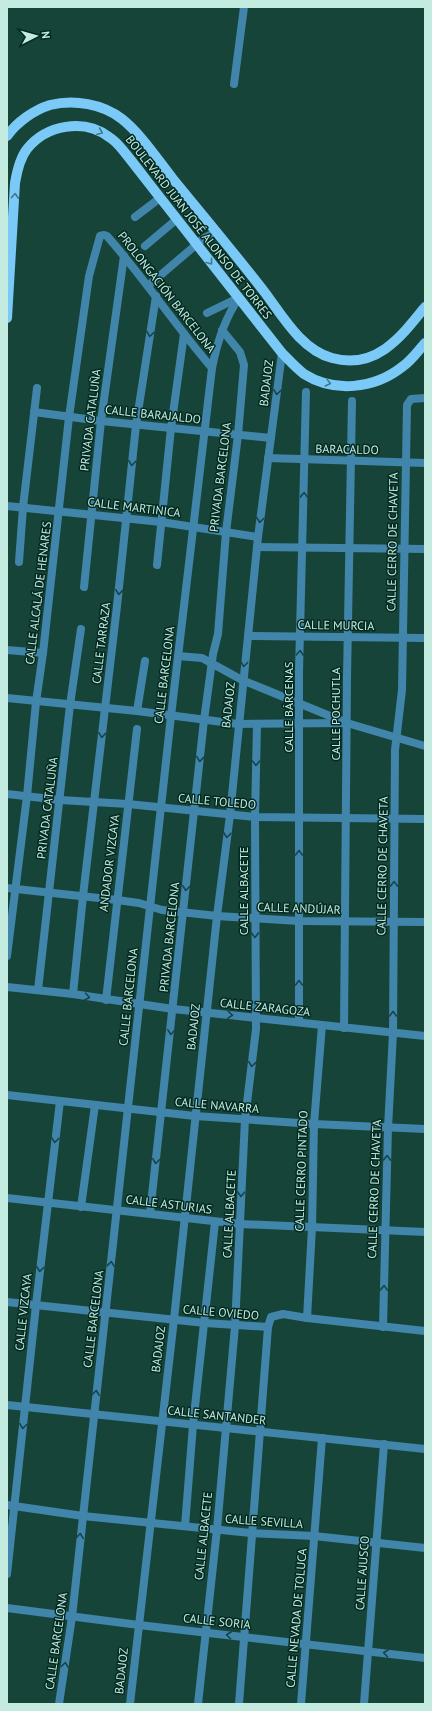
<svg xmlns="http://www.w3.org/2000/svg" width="432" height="1711" font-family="'PT Sans',sans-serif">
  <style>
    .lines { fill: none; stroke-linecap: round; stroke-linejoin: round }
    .street { stroke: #4285ab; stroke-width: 8 }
    .primary { stroke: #7bc9f7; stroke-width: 10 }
    .oneway { stroke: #3f798c }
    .oneway2 { stroke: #16454a }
    .labels { text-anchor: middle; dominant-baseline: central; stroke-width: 3; stroke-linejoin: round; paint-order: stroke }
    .street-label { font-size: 12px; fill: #c3ebdf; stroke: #032921 }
  </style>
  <rect width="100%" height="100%" fill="#164439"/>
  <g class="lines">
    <g class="street">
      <polyline points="234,84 244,7"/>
      <polyline points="135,217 160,198"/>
      <polyline points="145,246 177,219"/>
      <polyline points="149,285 204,238 216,232"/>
      <polyline points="207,313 238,298"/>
      <polyline points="34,412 101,421 271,438"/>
      <polyline points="268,458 425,463"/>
      <polyline points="7,506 161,522 258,537"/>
      <polyline points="257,547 425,549"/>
      <polyline points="19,562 23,507 37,388"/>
      <polyline points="157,565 171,428 184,334"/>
      <polyline points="84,587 101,421 124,256"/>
      <polyline points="248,636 425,638"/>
      <polyline points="7,650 43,653"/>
      <polyline points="178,656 202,658 242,680 347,723 425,746"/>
      <polyline points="7,698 137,711 238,724 347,723"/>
      <polyline points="137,711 145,661"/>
      <polyline points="7,794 60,800 128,804 255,817 425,819"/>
      <polyline points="7,888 117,900 139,903 162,910 217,916 299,921 425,922"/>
      <path d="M7,956L27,796L36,702L43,653L69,417L89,276L100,236L104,235L107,236C144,278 175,325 212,368"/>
      <polyline points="7,987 73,994 173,1009 425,1036"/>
      <polyline points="38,990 70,705 81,629"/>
      <polyline points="73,994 83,896 117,606 136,425 156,296"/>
      <polyline points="106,1000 137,729"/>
      <polyline points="299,1022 299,672 306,392"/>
      <polyline points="344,1028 347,678 352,401"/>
      <polyline points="7,1095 195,1116 314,1124 425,1129"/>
      <polyline points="7,1198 240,1224 425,1232"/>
      <polyline points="81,1207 95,1105"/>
      <polyline points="150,1213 204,720 213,654 218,634 226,532 238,435 244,365 240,352 222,330"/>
      <polyline points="7,1302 205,1323 268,1327"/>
      <polyline points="307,1318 312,1228 314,1124 322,1025"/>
      <polyline points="383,1327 388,1128 393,1033 395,750 402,690 407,405 411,399 425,398"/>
      <polyline points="7,1405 425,1449"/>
      <polyline points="7,1505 83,1516 251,1533 314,1536 425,1548"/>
      <polyline points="185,1526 193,1425 215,1222"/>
      <polyline points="7,1574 36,1305 60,1101"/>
      <polyline points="7,1608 139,1625 425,1658"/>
      <path d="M59,1704L72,1617L171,716L212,368C217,343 224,319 239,298"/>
      <polyline points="130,1704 174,1319 217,916 230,815 258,537 282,353"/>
      <polyline points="198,1704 217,1529 235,1326 245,1119 256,1029 255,817 257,724"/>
      <polyline points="239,1704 268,1327 271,1317 283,1314 307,1318 425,1331"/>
      <polyline points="301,1704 322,1438"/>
      <polyline points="364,1704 384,1444"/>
    </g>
    <g class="primary">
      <path d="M7,136C17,122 34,110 50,105C74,99 103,104 122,119C141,134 158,160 173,179C204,217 236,255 266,294C283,317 302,350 332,358C376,370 401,337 425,307"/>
      <path d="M7,318L15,183C17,171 20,158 27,149C46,125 84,118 109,137C116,141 121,148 126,154C138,169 150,185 162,200C202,251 242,302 282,353C289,360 296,368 304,374C334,393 374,389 402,367C411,361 418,351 425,343"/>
    </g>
  </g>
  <defs><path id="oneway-chevron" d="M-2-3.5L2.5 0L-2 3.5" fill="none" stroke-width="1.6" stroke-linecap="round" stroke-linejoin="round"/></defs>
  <g class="oneway">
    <use href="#oneway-chevron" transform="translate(100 132) rotate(23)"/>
    <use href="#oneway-chevron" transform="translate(15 196) rotate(-86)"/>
    <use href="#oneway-chevron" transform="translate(210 262) rotate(52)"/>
    <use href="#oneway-chevron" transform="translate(328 383) rotate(14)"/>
  </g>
  <g class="oneway2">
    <use href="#oneway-chevron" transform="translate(150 334) rotate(99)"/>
    <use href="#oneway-chevron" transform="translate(277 392) rotate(97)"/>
    <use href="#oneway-chevron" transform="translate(132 463) rotate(96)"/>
    <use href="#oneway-chevron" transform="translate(304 495) rotate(-88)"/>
    <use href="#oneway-chevron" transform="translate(260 520) rotate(98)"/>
    <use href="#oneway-chevron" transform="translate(119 592) rotate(96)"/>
    <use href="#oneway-chevron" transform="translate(300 653) rotate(-87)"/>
    <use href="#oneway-chevron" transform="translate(244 664) rotate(97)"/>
    <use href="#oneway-chevron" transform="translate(102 735) rotate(96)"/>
    <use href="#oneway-chevron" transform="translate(200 759) rotate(96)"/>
    <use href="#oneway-chevron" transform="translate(256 763) rotate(92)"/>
    <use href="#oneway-chevron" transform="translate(227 835) rotate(97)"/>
    <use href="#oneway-chevron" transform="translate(299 853) rotate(-90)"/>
    <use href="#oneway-chevron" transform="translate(394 884) rotate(-89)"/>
    <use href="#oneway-chevron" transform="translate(186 888) rotate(97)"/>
    <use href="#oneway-chevron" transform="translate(255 935) rotate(89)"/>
    <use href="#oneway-chevron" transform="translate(299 983) rotate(-90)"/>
    <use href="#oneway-chevron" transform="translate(87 997) rotate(10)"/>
    <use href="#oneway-chevron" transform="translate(393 1014) rotate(-90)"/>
    <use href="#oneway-chevron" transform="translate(230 1015) rotate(5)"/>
    <use href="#oneway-chevron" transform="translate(171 1032) rotate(96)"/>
    <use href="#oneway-chevron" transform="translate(252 1064) rotate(97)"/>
    <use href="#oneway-chevron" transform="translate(55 1140) rotate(97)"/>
    <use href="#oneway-chevron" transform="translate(387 1158) rotate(-89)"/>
    <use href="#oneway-chevron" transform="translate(156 1161) rotate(97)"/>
    <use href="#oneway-chevron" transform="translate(241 1194) rotate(93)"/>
    <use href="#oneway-chevron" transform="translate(111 1264) rotate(-84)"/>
    <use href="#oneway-chevron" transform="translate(40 1269) rotate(97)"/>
    <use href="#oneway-chevron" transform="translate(384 1288) rotate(-88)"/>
    <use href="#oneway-chevron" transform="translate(96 1393) rotate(-83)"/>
    <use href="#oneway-chevron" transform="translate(23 1426) rotate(97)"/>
    <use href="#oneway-chevron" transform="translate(80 1536) rotate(-84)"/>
    <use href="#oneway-chevron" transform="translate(229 1635) rotate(-173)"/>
    <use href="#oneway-chevron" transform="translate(386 1653) rotate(-173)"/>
    <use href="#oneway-chevron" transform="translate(65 1665) rotate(-82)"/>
  </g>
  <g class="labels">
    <g class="street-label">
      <text transform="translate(199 227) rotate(52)">BOULEVARD JUAN JOSÉ ALONSO DE TORRES</text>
      <text transform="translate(167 292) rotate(52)">PROLONGACIÓN BARCELONA</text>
      <text transform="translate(266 383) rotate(-83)">BADAJOZ</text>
      <text transform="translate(153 414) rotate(6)">CALLE BARAJALDO</text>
      <text transform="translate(90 420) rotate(-83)">PRIVADA CATALUÑA</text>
      <text transform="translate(347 449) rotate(1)">BARACALDO</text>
      <text transform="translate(220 477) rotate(-83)">PRIVADA BARCELONA</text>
      <text transform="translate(134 507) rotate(7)">CALLE MARTINICA</text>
      <text transform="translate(392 542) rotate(-89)">CALLE CERRO DE CHAVETA</text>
      <text transform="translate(38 593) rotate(-83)">CALLE ALCALÁ DE HENARES</text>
      <text transform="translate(336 625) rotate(1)">CALLE MURCIA</text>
      <text transform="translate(101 643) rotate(-83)">CALLE TARRAZA</text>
      <text transform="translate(164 675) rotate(-83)">CALLE BARCELONA</text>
      <text transform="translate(228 705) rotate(-84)">BADAJOZ</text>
      <text transform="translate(288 707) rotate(-90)">CALLE BÁRCENAS</text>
      <text transform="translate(335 714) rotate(-90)">CALLE POCHUTLA</text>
      <text transform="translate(217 801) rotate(5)">CALLE TOLEDO</text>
      <text transform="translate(47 808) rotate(-83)">PRIVADA CATALUÑA</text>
      <text transform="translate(109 863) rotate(-83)">ANDADOR VIZCAYA</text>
      <text transform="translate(382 866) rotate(-89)">CALLE CERRO DE CHAVETA</text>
      <text transform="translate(243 891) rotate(-90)">CALLE ALBACETE</text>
      <text transform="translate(299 908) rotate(2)">CALLE ANDÚJAR</text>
      <text transform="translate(169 937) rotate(-84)">PRIVADA BARCELONA</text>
      <text transform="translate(128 997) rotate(-84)">CALLE BARCELONA</text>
      <text transform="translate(265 1007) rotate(6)">CALLE ZARAGOZA</text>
      <text transform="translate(193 1027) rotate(-84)">BADAJOZ</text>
      <text transform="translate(217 1105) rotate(5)">CALLE NAVARRA</text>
      <text transform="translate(301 1171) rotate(-88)">CALLE CERRO PINTADO</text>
      <text transform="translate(374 1189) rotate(-88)">CALLE CERRO DE CHAVETA</text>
      <text transform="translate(169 1204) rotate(7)">CALLE ASTURIAS</text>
      <text transform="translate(229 1214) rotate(-87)">CALLE ALBACETE</text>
      <text transform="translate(23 1312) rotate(-84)">CALLE VIZCAYA</text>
      <text transform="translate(221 1312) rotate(5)">CALLE OVIEDO</text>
      <text transform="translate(93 1319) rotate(-83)">CALLE BARCELONA</text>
      <text transform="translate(158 1349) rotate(-83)">BADAJOZ</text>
      <text transform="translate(217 1415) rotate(6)">CALLE SANTANDER</text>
      <text transform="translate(264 1521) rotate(4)">CALLE SEVILLA</text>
      <text transform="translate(203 1536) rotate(-84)">CALLE ALBACETE</text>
      <text transform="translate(362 1573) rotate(-86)">CALLE AJUSCO</text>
      <text transform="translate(296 1618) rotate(-85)">CALLE NEVADA DE TOLUCA</text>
      <text transform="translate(217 1621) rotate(6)">CALLE SORIA</text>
      <text transform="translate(56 1641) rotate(-82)">CALLE BARCELONA</text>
      <text transform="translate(121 1671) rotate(-84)">BADAJOZ</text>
    </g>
  </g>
  <rect width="432" height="1711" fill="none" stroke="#c3ebdf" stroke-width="16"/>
  <g transform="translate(36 36) rotate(84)" stroke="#032921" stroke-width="3" paint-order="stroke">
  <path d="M0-3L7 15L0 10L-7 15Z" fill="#c3ebdf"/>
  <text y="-6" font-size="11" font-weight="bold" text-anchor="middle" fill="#c3ebdf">N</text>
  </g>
</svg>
